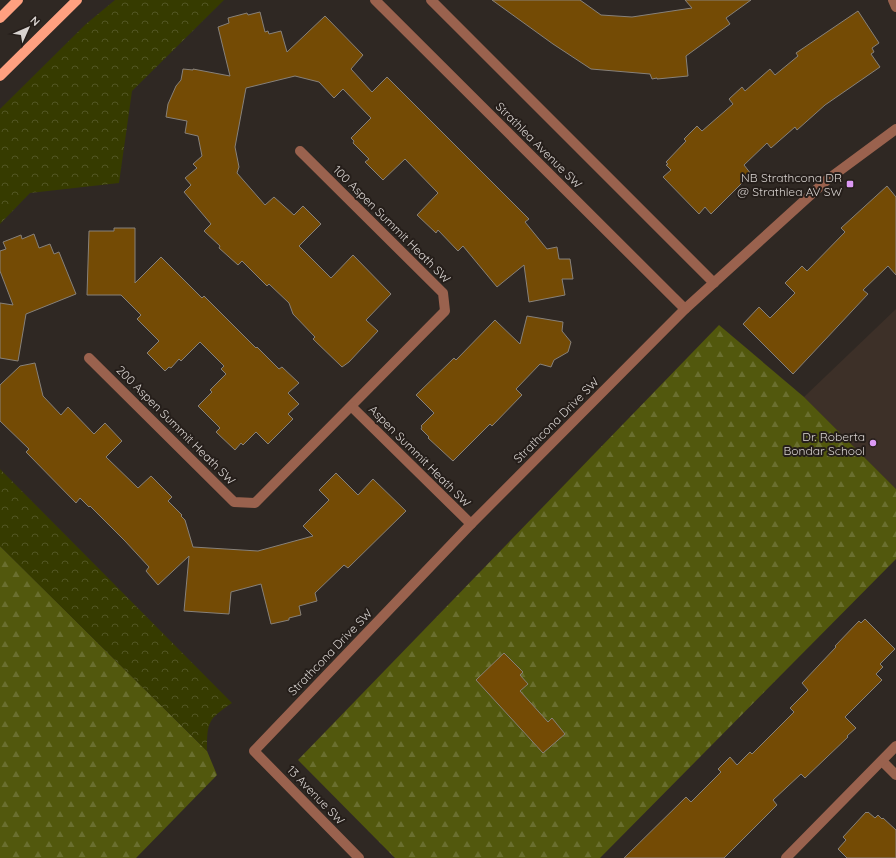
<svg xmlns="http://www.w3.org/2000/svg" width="896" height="858" font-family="Quicksand,sans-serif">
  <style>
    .built { fill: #3d3028 }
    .forest { fill: url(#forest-firs) }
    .park { fill: url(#park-crowns) }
    .building { fill: #744b05; stroke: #87817a }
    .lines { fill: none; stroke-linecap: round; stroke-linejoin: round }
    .minor { stroke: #9a624e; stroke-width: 10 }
    .major { stroke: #fea080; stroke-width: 10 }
    .poi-dot { fill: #dc99f4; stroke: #251e1a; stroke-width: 1.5 }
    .labels { text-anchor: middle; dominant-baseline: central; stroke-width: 4; stroke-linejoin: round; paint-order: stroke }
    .street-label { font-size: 12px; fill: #d8d3d0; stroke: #251e1a }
    .poi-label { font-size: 12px; fill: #d8d3d0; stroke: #251e1a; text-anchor: end }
  </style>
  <defs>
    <pattern id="forest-firs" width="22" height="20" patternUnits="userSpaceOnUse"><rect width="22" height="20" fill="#52580d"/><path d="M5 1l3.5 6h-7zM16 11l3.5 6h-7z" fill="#6a6f2f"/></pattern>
    <pattern id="park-crowns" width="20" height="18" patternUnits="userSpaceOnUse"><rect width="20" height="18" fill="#363b00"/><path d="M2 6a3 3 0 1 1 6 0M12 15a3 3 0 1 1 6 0" fill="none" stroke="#525624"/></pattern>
  </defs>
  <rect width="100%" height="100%" fill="#2f2823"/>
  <polygon class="built" points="896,309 896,489 804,397"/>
  <g class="forest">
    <polygon points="719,325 804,397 896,489 896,559 600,858 395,858 298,760"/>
    <polygon points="0,546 207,751 217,775 136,858 0,858"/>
  </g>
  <g class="park">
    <polygon points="115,0 224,0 132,91 119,183 30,193 0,224 0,109 86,24"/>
    <path d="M0,469L232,703C208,719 207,722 207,751L0,546Z"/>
  </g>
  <g class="building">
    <polygon points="492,0 580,0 601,15 632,17 692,8 685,0 751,0 726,18 730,24 686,56 688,76 657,79 657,78 652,79 650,74 591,69 553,44"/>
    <polygon points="858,11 879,43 872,48 874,52 871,54 880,67 825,105 797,130 795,127 771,148 767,143 744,165 751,174 711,214 705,207 699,214 663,177 671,170 666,165 668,164 666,162 686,141 684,139 697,126 702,131 733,104 729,99 742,87 745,91 770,69 775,75 798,56 796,53"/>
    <polygon points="260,12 265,32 268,31 269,34 281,31 287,52 325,16 363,55 351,69 372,92 387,77 529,219 525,222 547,249 557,247 559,259 570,259 573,279 562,279 565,295 529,302 524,265 497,287 463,246 458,251 438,230 436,233 417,215 438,193 405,159 383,180 365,162 369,159 353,143 354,141 351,138 371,118 343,89 334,98 319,82 295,76 246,88 235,147 239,167 237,173 265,205 274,197 294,215 303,206 321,224 299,246 331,278 353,255 391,294 366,320 378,331 349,362 342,367 313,339 315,337 293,314 289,303 269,284 267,286 242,261 238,265 219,248 220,246 204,231 211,224 184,192 191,185 185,178 197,168 193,164 202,156 198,136 185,133 187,121 166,117 168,104 176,86 181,80 183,69 193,70 193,69 230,76 218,27 229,23 228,18 247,13 248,15"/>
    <polygon points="887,186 896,197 896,275 888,266 863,290 868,294 793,374 743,324 759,307 770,318 795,293 785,283 802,266 807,271 845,232 841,228"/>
    <polygon points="114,228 135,228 135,283 161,257 202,298 204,296 256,348 257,347 279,369 282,367 299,383 288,393 299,404 288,414 293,419 268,444 256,432 243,445 241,443 235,450 216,432 220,428 198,406 212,392 210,390 226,374 221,369 224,366 200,342 181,361 179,359 171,368 169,367 165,371 147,353 159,341 137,319 141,315 121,295 87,295 89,231 114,231"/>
    <polygon points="34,234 39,248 50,244 54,254 59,252 76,294 26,314 18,361 0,358 0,303 13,305 0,271 0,251 6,249 3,242 21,235 22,239"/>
    <polygon points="527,316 563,322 562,331 571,342 568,352 554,360 551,367 540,364 516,389 522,395 492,426 490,424 453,461 428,438 429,437 421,429 422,427 421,426 434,413 416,395 454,358 456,360 495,320 520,344"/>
    <polygon points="35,363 43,396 61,415 68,407 94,434 105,423 122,441 106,457 138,488 151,476 172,497 168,501 182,515 181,516 185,520 193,547 258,551 313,536 303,526 329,500 319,490 336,473 358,495 373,479 406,511 348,568 344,565 315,593 317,601 299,606 301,615 289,618 289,620 271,624 261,584 231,592 229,614 184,611 189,556 158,585 146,571 149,567 125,541 90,506 89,507 80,498 76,503 26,452 29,449 0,421 0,385 20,366"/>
    <polygon points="865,619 895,649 880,664 883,667 876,674 882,680 845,717 856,728 847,736 848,737 805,778 801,774 773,800 777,805 724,858 624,858 686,797 691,802 721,772 718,769 730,757 737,765 750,752 752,754 794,712 790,708 808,690 802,683 836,647 835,646 859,621 861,623"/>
    <polygon points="504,653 523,672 520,675 528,684 520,691 548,722 552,718 565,734 543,753 476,680"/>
    <polygon points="866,812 867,813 868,812 875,818 878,815 882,819 883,818 896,830 896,858 847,858 838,849 846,840 843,837"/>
  </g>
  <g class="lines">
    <g class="minor">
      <polyline points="375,0 685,309"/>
      <polyline points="431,0 714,283"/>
      <polyline points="893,0 896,7"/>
      <polyline points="89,358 234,502 255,503 445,311 443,293 300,151"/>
      <polyline points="352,407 471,524"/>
      <polyline points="882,761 896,775"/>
      <polyline points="359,858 254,751 471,524 685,309 827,180 896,129"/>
      <polyline points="786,858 896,746"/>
    </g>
    <g class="major">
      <polyline points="0,18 18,0"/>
      <polyline points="0,76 77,0"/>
    </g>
  </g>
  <g class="poi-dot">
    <rect x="846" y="180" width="8" height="8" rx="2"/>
    <circle cx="873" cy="443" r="4"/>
  </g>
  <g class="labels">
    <g class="street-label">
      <text transform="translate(539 145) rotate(45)">Strathlea Avenue SW</text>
      <text transform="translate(392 224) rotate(45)">100 Aspen Summit Heath SW</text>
      <text transform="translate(556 420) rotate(-45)">Strathcona Drive SW</text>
      <text transform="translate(176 425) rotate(45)">200 Aspen Summit Heath SW</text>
      <text transform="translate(420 456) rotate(45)">Aspen Summit Heath SW</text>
      <text transform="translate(330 652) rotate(-46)">Strathcona Drive SW</text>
      <text transform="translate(316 795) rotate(46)">13 Avenue SW</text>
    </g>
    <g class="poi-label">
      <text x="842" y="177">NB Strathcona DR<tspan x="842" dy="14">@ Strathlea AV SW</tspan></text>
      <text x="865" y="436">Dr. Roberta<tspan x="865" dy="14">Bondar School</tspan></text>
    </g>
  </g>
  <g transform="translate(28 28) rotate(45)" stroke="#251e1a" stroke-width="3" paint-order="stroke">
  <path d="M0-3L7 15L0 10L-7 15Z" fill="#d8d3d0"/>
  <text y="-6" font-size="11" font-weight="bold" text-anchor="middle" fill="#d8d3d0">N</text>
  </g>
</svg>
